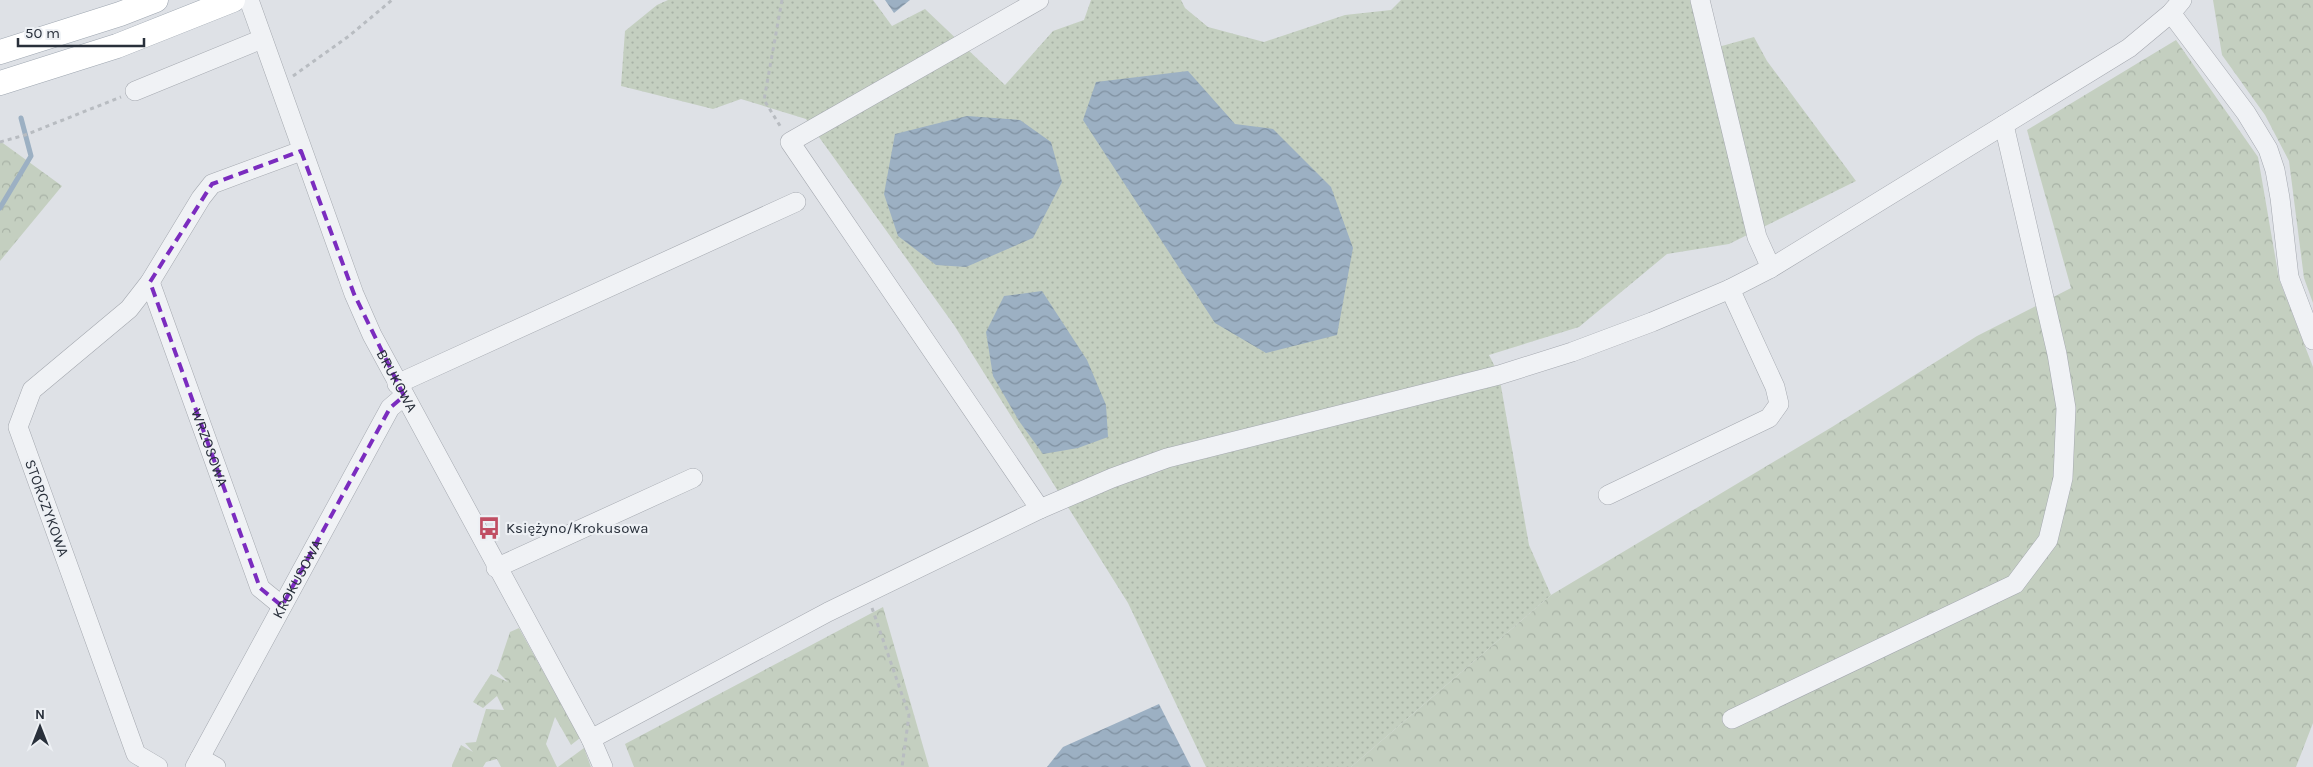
<svg xmlns="http://www.w3.org/2000/svg" width="2313" height="767" font-family="Karla,sans-serif">
  <style>
    .grass { fill: url(#grass-dots) }
    .forest { fill: url(#forest-crowns) }
    .water { fill: url(#water-waves) }
    .lines { fill: none; stroke-linecap: round; stroke-linejoin: round }
    .stream { stroke: #9cb0c3; stroke-width: 5 }
    .minor-casing { stroke: #a4a8af; stroke-width: 20 }
    .major-casing { stroke: #9ea6b0; stroke-width: 25 }
    .path { stroke: #b8bcc1; stroke-width: 3; stroke-dasharray: 4 4; stroke-linecap: butt }
    .minor { stroke: #f0f2f5; stroke-width: 19 }
    .major { stroke: #fff; stroke-width: 24 }
    .marked { fill: none; stroke: #7b2cbf; stroke-width: 4; stroke-dasharray: 10 6; stroke-linejoin: round }
    .labels { text-anchor: middle; dominant-baseline: central; stroke-width: 4.5; stroke-linejoin: round; paint-order: stroke }
    .street-label { font-size: 15px; fill: #29303b; stroke: #edf0f4 }
    .poi-label { font-size: 15px; fill: #29303b; stroke: #edf0f4; text-anchor: start }
  </style>
  <defs>
    <pattern id="grass-dots" width="8" height="8" patternUnits="userSpaceOnUse" patternTransform="scale(1.25)"><rect width="8" height="8" fill="#c4cfc0"/><path d="M2 2h.1M6 6h.1" fill="none" stroke="#a8b2a6" stroke-width="1.8" stroke-linecap="round"/></pattern>
    <pattern id="forest-crowns" width="20" height="18" patternUnits="userSpaceOnUse" patternTransform="scale(1.25)"><rect width="20" height="18" fill="#c4cfc0"/><path d="M2 6a3 3 0 1 1 6 0M12 15a3 3 0 1 1 6 0" fill="none" stroke="#a8b2a6"/></pattern>
    <pattern id="water-waves" width="16" height="10" patternUnits="userSpaceOnUse" patternTransform="scale(1.25)"><rect width="16" height="10" fill="#9cb0c3"/><path d="M0 5q4-4 8 0t8 0" fill="none" stroke="#7f90a0"/></pattern>
  </defs>
  <rect width="100%" height="100%" fill="#dee1e6"/>
  <polygon class="grass" points="668,0 873,0 892,26 925,9 1005,85 1053,31 1084,20 1091,0 1181,0 1185,8 1208,27 1264,42 1345,15 1391,10 1401,0 1692,0 1704,51 1754,37 1767,61 1856,181 1729,244 1667,254 1579,327 1489,355 1499,375 1529,545 1551,595 1351,767 1206,767 1128,603 954,325 806,119 741,99 713,109 621,86 625,31 657,5"/>
  <g class="forest">
    <polygon points="2213,0 2313,0 2313,303 2304,278 2289,161 2265,115 2222,55"/>
    <polygon points="2176,40 2258,157 2279,279 2313,367 2313,723 2296,767 1351,767 1551,595 1832,427 1977,336 2071,288 2027,130"/>
    <polygon points="0,141 62,186 0,261"/>
    <polygon points="883,607 929,767 634,767 625,744"/>
    <polygon points="519,628 580,738 571,745 555,717 546,744 557,767 501,767 497,759 486,762 483,767 452,767 452,765 461,745 473,752 465,743 476,742 486,709 504,710 497,696 483,708 473,702 491,674 508,682 497,671 510,632"/>
    <polygon points="584,748 591,767 558,767"/>
  </g>
  <g class="water">
    <polygon points="885,0 910,0 894,13"/>
    <polygon points="1188,71 1235,124 1273,129 1331,187 1353,248 1337,335 1266,353 1215,323 1083,120 1096,82"/>
    <polygon points="967,116 1020,120 1051,142 1062,182 1033,238 966,267 936,265 898,236 884,194 895,134"/>
    <polygon points="1042,291 1087,360 1106,405 1108,437 1078,448 1043,454 1019,421 993,376 986,332 1004,296"/>
    <polygon points="1159,704 1191,767 1047,767 1063,747"/>
  </g>
  <g class="lines">
    <polyline class="stream" points="0,208 31,156 21,118"/>
    <defs>
      <g id="minor">
        <path id="s1" d="M249,0L354,294L372,335L591,739L603,767"/>
        <polyline points="1039,0 790,142 1040,509"/>
        <polyline points="1700,0 1757,237 1771,268"/>
        <polyline points="2171,13 2246,113 2268,149 2275,170 2280,198 2289,277 2313,340"/>
        <polyline points="135,91 262,39"/>
        <path id="s2" d="M150,282L260,588L282,606"/>
        <polyline points="397,384 796,202"/>
        <polyline points="1608,495 1769,418 1779,404 1775,387 1730,289"/>
        <polyline points="496,568 693,478"/>
        <polyline points="1732,719 2015,584 2048,540 2063,478 2066,408 2057,354 2004,125"/>
        <polyline points="591,739 828,612 1040,509 1112,478 1167,458 1499,375 1572,352 1652,322 1730,289 1771,268 2129,48 2171,13 2182,0"/>
        <polyline points="200,758 216,767"/>
        <polyline points="158,767 136,754 18,427 32,390 129,309 150,282 201,198 212,184 301,151"/>
        <path id="s3" d="M195,767L390,408L404,396"/>
      </g>
      <g id="major">
        <polyline points="0,52 120,14 156,0"/>
        <polyline points="0,83 117,46 233,0"/>
      </g>
    </defs>
    <use href="#minor" class="minor-casing"/>
    <use href="#major" class="major-casing"/>
    <g class="path">
      <polyline points="782,0 764,100 782,129"/>
      <polyline points="293,76 349,36 392,0"/>
      <polyline points="0,142 25,135 121,97"/>
      <polyline points="872,608 909,715 902,767"/>
    </g>
    <use href="#minor" class="minor"/>
    <use href="#major" class="major"/>
  </g>
  <path class="marked" d="M301,151L354,294L404,396L390,408L282,606L260,588L150,282L212,184Z"/>
  <defs>
    <symbol id="bus-bare" viewBox="-9 -9 18 18"><path d="M-5-6H5V4H4V6H2V4H-2V6H-4V4H-5ZM-3.5-4V0h7V-4ZM-3.5 1.2v1.5H-2V1.2ZM2 1.2v1.5H3.5V1.2Z" fill="#c04e63" stroke="#edf0f4" stroke-width="2.5" paint-order="stroke"/></symbol>
  </defs>
  <g fill-rule="evenodd">
    <use href="#bus-bare" x="473" y="512" width="32" height="32"/>
  </g>
  <g class="labels">
    <g class="street-label">
      <text stroke="none"><textPath href="#s1" startOffset="409">BRUKOWA</textPath></text>
      <text stroke="none"><textPath href="#s2" startOffset="176">WRZOSOWA</textPath></text>
      <text transform="translate(47 508) rotate(70)">STORCZYKOWA</text>
      <text stroke="none"><textPath href="#s3" startOffset="214">KROKUSOWA</textPath></text>
    </g>
    <g class="poi-label">
      <text x="506" y="528">Księżyno/Krokusowa</text>
    </g>
  </g>
  <g transform="translate(40 727)" stroke="#edf0f4" stroke-width="4" paint-order="stroke">
  <path d="M0-4L9 19L0 12L-9 19Z" fill="#29303b"/>
  <text y="-8" font-size="14" font-weight="bold" text-anchor="middle" fill="#29303b">N</text>
  </g>
  <path d="M18 38v8h126v-8" fill="none" stroke="#29303b" stroke-width="2.5"/>
  <text x="25" y="38" font-size="15" fill="#29303b" stroke="#edf0f4" stroke-width="4" paint-order="stroke">50 m</text>
</svg>
